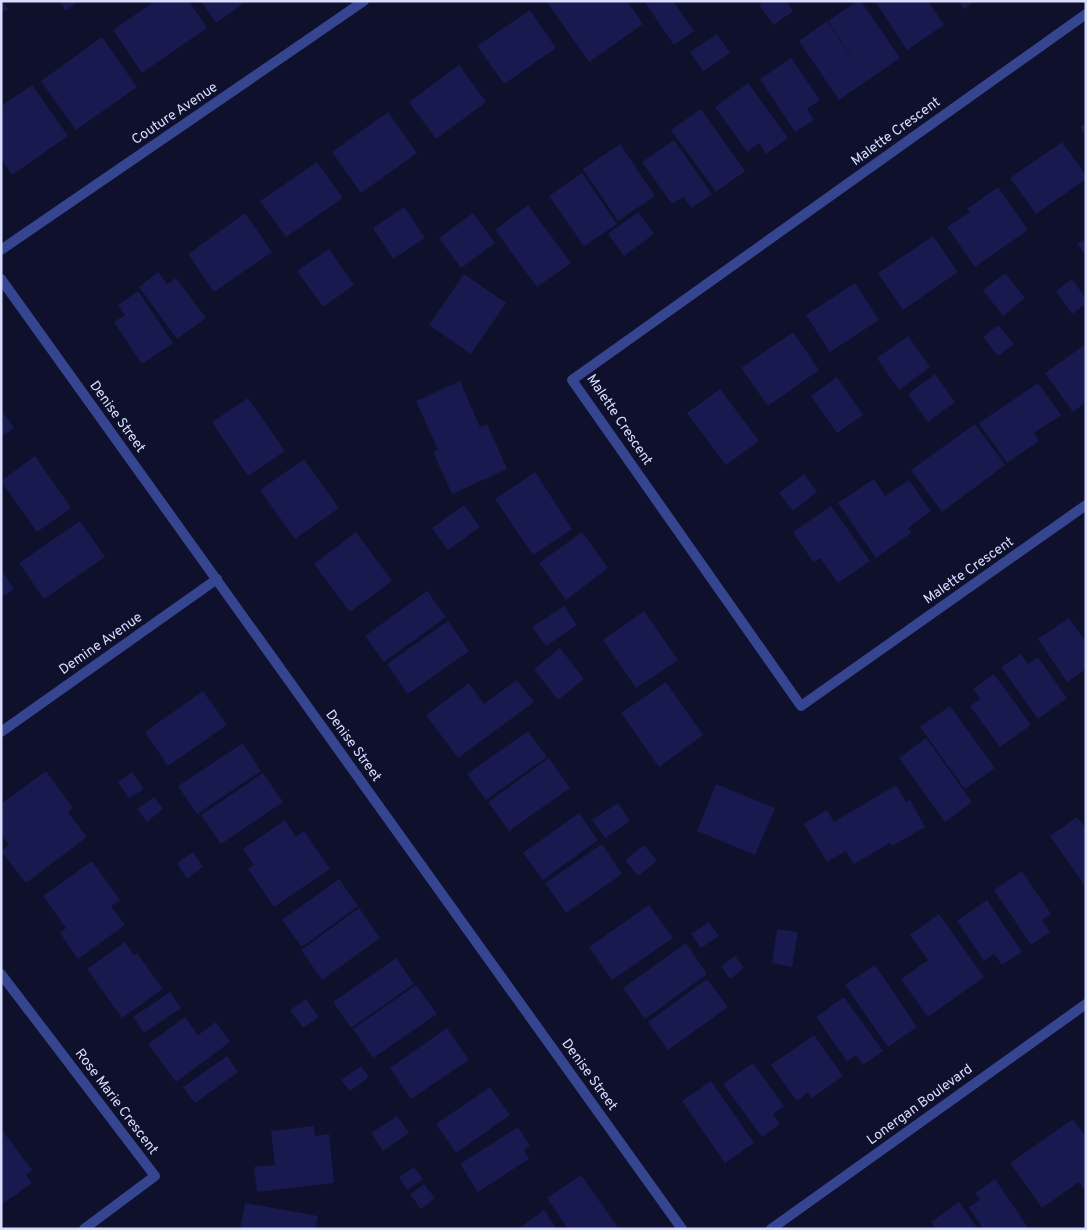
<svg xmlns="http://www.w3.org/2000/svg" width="1087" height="1230" font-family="Overpass,sans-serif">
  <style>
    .building { fill: #18194e }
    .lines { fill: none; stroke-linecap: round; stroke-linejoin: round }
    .minor { stroke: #35458f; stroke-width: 10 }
    .labels { text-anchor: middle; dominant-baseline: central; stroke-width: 5; stroke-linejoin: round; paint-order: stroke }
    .street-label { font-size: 14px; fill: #d9ddff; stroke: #0e102c }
  </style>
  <rect width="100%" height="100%" fill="#0e102c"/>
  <g class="building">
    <polygon points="1,1 3,1 8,9 1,14"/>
    <polygon points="59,1 79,1 66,11"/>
    <polygon points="155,1 189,1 207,28 142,73 113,30"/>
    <polygon points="201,1 247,1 216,23"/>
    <polygon points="546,1 627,1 643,24 589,62"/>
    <polygon points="644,1 673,1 694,31 674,45"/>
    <polygon points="764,1 786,1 793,11 774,25 759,5"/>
    <polygon points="857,1 861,1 900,58 839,100 799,41 827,21 866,78 828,21"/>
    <polygon points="875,1 928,1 944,25 907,50"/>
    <polygon points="958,1 975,1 964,9"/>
    <polygon points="530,10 556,48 504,84 477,46"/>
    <polygon points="717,34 730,53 703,71 690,52"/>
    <polygon points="102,37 137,87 76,130 41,81"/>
    <polygon points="791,58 820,100 807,109 814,120 795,132 760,79"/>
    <polygon points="459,65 486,102 436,139 409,102"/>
    <polygon points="748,83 788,138 766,154 759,143 747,152 715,107"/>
    <polygon points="32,85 68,136 12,175 1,159 1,106"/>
    <polygon points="701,109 745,171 716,192 671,130"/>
    <polygon points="388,112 417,153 361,193 332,152"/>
    <polygon points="1086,123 1086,135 1080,127"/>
    <polygon points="674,140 712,194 692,208 683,197 672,204 642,162"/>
    <polygon points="1062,142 1086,175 1086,179 1036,214 1010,178"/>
    <polygon points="620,144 655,196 618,221 583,169"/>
    <polygon points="317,162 343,198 286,237 260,201"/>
    <polygon points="582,173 617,224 584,246 549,196"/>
    <polygon points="998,187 1028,230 975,267 947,227 970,212 967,209"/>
    <polygon points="528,205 571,263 537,287 495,230"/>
    <polygon points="404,207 425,238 393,259 373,228"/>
    <polygon points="638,212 654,234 624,256 608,234"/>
    <polygon points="245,213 272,252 214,292 188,254"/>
    <polygon points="473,213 495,243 461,268 439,238"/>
    <polygon points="933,236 958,272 903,310 878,273"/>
    <polygon points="1086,238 1086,256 1077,244"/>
    <polygon points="329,249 354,285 323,307 297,271"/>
    <polygon points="158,272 167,284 176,278 206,318 177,339 139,287"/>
    <polygon points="1005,273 1025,298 1003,316 983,290"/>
    <polygon points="464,274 506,303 471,354 429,325"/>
    <polygon points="1072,279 1086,299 1086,304 1072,314 1056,291"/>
    <polygon points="855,283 879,320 830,352 806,315"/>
    <polygon points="138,291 173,343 142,364 114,322 125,315 118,305"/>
    <polygon points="998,325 1014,344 998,356 983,337"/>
    <polygon points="793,332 819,370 768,406 741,368"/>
    <polygon points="908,336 930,367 899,390 877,358"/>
    <polygon points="1086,344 1086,402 1073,412 1045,373"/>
    <polygon points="935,374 955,402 928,422 908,394"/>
    <polygon points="837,377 863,415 837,433 811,396"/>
    <polygon points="460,381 480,427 487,424 507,469 452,494 433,452 438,450 416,401"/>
    <polygon points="1038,383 1061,415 1034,433 1039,441 1007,463 979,423"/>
    <polygon points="720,389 759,441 726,465 687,413"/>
    <polygon points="248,398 285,451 248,476 212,422"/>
    <polygon points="1,409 14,428 1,437"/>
    <polygon points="975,424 1005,465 942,512 911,470"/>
    <polygon points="35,456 71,508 37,532 1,481"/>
    <polygon points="304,459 339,508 295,539 260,490"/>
    <polygon points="535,472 572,529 533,555 495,499"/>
    <polygon points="804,474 817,492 793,511 779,493"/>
    <polygon points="874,479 885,496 909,480 931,511 908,528 911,533 876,558 838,503"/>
    <polygon points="464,505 480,527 448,550 432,528"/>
    <polygon points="831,506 870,561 838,583 820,558 813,562 793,532"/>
    <polygon points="80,521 105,557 44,599 19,563"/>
    <polygon points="356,532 392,581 350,612 314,564"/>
    <polygon points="582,532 608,568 566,600 539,563"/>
    <polygon points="3,572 14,589 1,598 1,573"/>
    <polygon points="427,591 446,617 384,662 365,636"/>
    <polygon points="564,606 577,625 546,646 532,627"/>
    <polygon points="644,611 678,660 636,688 603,640"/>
    <polygon points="1069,618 1086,642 1086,669 1067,682 1038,639"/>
    <polygon points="448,621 469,651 408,694 387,664"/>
    <polygon points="560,648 584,679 558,700 534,669"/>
    <polygon points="1021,654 1028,664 1038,657 1067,698 1038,719 1001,667"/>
    <polygon points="994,674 1031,725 1000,747 970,706 980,699 973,689"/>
    <polygon points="517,680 534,702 458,758 426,715 469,683 484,704"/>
    <polygon points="666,682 703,735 659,767 621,713"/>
    <polygon points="203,691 227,725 168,766 145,732"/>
    <polygon points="950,706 995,768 965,789 920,727"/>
    <polygon points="528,731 547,757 486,800 467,774"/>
    <polygon points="926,738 972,802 945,822 899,758"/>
    <polygon points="243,743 261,771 197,814 178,786"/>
    <polygon points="549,758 570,788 509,831 488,802"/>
    <polygon points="46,771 73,808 68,812 87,837 26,883 1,851 9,845 1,835 1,804"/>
    <polygon points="132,772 144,789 129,798 118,782"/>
    <polygon points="263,773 283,802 221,844 201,815"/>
    <polygon points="716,784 775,808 755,855 697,831"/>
    <polygon points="896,785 906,802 910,800 925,827 892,846 890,843 854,864 846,851 827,862 804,824 827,810 834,822"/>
    <polygon points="154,797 163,809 147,822 137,809"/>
    <polygon points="618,803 630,821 605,838 592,820"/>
    <polygon points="579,813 598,840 543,880 523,853"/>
    <polygon points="1077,817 1086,829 1086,887 1050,836"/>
    <polygon points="285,820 296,837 304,831 330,869 274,907 248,869 254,865 243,849"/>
    <polygon points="602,844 622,874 566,913 545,883"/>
    <polygon points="644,845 657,861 638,876 625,860"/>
    <polygon points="193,852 203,867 187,879 177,863"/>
    <polygon points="92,861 120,900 111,906 125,925 78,959 60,933 66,928 43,896"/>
    <polygon points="1022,871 1051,914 1042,920 1050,932 1031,945 994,890"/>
    <polygon points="339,879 358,906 302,947 282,920"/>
    <polygon points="987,900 1022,952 1002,965 994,954 984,961 957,921"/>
    <polygon points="649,905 673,938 612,980 589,947"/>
    <polygon points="359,908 380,938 322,980 301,950"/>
    <polygon points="939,914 984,977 928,1017 901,979 928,960 910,935"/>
    <polygon points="709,922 719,936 701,948 691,934"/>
    <polygon points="777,929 798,932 792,967 772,963"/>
    <polygon points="125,942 134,955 137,953 163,989 122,1018 87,969"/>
    <polygon points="686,943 707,974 645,1019 623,988"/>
    <polygon points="735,956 744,968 730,979 721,966"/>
    <polygon points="396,958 414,984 351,1028 333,1002"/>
    <polygon points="875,965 917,1027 888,1047 845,985"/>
    <polygon points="707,979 728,1007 668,1050 648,1022"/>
    <polygon points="416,985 437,1014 373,1058 353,1029"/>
    <polygon points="170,992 181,1008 144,1033 133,1017"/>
    <polygon points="844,997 883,1051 863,1065 856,1055 847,1061 816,1017"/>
    <polygon points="306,999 319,1017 303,1028 290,1010"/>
    <polygon points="185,1017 198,1035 216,1022 230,1042 176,1082 148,1044"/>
    <polygon points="447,1028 469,1060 411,1099 390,1068"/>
    <polygon points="814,1035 843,1076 812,1098 808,1092 797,1101 771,1065"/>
    <polygon points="227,1056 238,1072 195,1103 183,1087"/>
    <polygon points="753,1063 784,1106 773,1114 780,1124 762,1137 723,1084"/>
    <polygon points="361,1066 369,1077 350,1091 341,1080"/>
    <polygon points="711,1081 754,1143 725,1163 682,1101"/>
    <polygon points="490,1087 510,1115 456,1153 436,1124"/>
    <polygon points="397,1116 409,1133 383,1151 371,1133"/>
    <polygon points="1073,1119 1086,1137 1086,1192 1079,1182 1042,1208 1010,1163"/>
    <polygon points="314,1126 315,1136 329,1134 334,1183 257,1192 254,1167 275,1165 271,1131"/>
    <polygon points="518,1127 530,1146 524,1150 529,1159 478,1192 460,1164"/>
    <polygon points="2,1130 32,1170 26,1175 32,1183 1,1205 1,1131"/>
    <polygon points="414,1167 423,1179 407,1190 399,1177"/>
    <polygon points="581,1175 619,1229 568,1229 547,1198"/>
    <polygon points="995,1179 1029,1229 983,1229 969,1207 980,1200 975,1193"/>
    <polygon points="424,1184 435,1198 421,1209 410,1194"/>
    <polygon points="959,1202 978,1229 936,1229 931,1222"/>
    <polygon points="245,1203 318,1216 315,1229 240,1229"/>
    <polygon points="544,1210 557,1229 518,1229"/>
  </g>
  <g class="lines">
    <g class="minor">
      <polyline points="1086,14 572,380 801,706 1086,505"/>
      <polyline points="1,250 364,1"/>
      <polyline points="1,279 682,1229"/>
      <polyline points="1,732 217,579"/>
      <polyline points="1,974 155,1176 84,1229"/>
      <polyline points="771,1229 1086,1004"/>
    </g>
  </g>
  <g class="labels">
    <g class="street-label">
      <text transform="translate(175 114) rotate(-34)">Couture Avenue</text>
      <text transform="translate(896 132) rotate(-36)">Malette Crescent</text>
      <text transform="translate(117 417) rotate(54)">Denise Street</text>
      <text transform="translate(619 420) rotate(56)">Malette Crescent</text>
      <text transform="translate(969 571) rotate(-35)">Malette Crescent</text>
      <text transform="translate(101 644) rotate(-35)">Demine Avenue</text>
      <text transform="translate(353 746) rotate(54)">Denise Street</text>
      <text transform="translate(589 1075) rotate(54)">Denise Street</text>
      <text transform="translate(116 1102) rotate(53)">Rose Marie Crescent</text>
      <text transform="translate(920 1105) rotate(-36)">Lonergan Boulevard</text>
    </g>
  </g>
  <rect width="1087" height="1230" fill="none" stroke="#d9ddff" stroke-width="5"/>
</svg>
